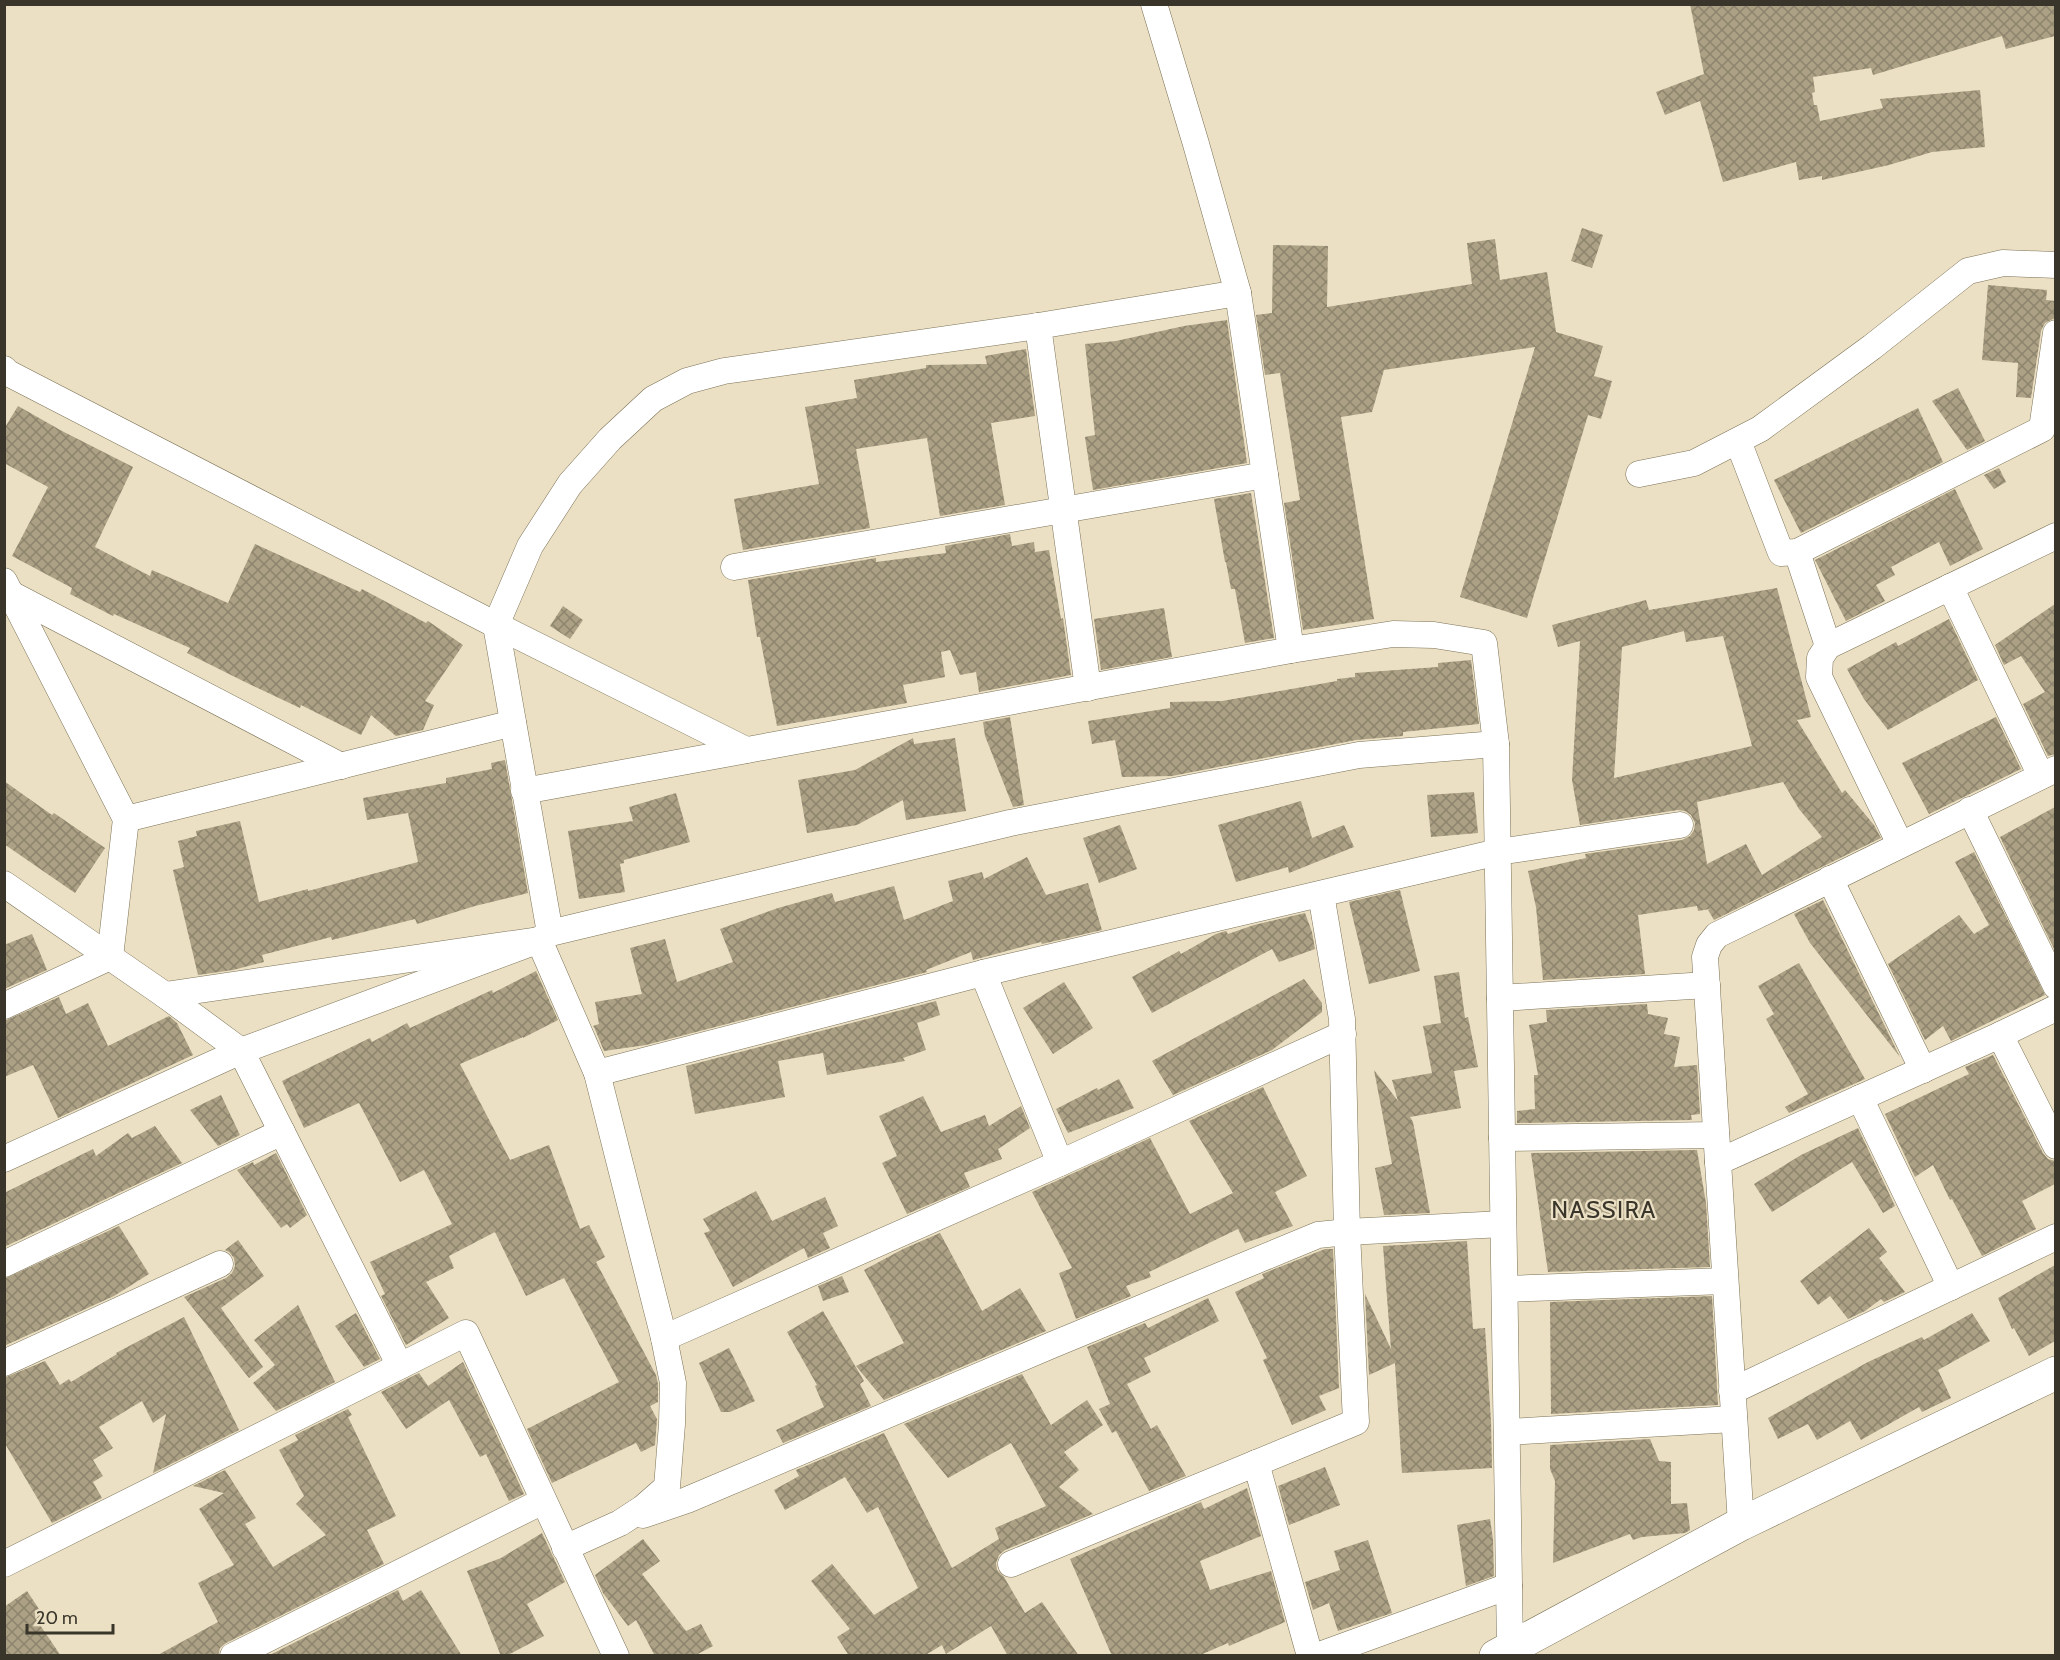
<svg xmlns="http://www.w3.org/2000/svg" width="2060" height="1660" font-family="Cabin,sans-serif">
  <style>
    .building { fill: url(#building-cross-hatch); fill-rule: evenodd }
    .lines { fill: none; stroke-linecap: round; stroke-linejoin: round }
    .street-casing { stroke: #7c7257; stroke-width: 27 }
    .secondary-casing { stroke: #7c7257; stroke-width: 34 }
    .street { stroke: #fff; stroke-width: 26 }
    .secondary { stroke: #fff; stroke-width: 33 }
    .labels { text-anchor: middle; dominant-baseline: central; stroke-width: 4.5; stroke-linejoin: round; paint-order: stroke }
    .quarter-label { font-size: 24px; letter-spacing: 1.5px; fill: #39352a; stroke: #ebe0c3 }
  </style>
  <defs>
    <pattern id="building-cross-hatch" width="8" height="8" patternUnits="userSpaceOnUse" patternTransform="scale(1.5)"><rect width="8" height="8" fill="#aca185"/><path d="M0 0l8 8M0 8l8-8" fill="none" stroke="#8d846d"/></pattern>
  </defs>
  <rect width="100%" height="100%" fill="#ebe0c3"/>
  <g class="building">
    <polygon points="1690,4 2055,4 2055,36 2006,49 2002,36 1873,75 1871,68 1813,77 1815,92 1812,93 1814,105 1817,105 1820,121 1883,108 1880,99 1980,90 1985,147 1932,152 1889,165 1822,180 1822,176 1799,180 1796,162 1723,182 1700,101 1665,115 1656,92 1704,74"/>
    <polygon points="1582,228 1603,235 1592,268 1571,261"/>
    <polygon points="1495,239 1500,280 1547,272 1556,332 1603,346 1594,376 1612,381 1601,419 1588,415 1527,618 1460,597 1535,347 1384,370 1372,412 1341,417 1374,619 1303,630 1284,503 1300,500 1280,373 1265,375 1256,315 1272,313 1273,245 1328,246 1327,307 1472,284 1467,243"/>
    <polygon points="1988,285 2047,290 2046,300 2055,301 2055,318 2045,323 2041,331 2031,398 2016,397 2018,363 1982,360"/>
    <polygon points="1227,320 1247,463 1093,490 1085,437 1095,435 1085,344 1116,341 1184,326"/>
    <polygon points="1026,349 1035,416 991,423 1005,505 940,516 927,438 856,449 870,528 743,550 734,499 819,484 805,407 857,398 854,380 926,368 926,365 987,364 985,356"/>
    <polygon points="1958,388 1985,441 1967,450 1932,401"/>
    <polygon points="18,406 62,431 133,467 95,547 150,576 152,570 228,603 255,544 360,592 362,589 426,623 428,621 463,645 425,701 434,705 423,730 396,736 371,715 361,735 301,705 300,708 245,682 187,653 190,648 114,614 113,616 70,594 72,588 12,556 48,487 4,463 4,429"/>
    <polygon points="1918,408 1943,462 1801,533 1774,480"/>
    <polygon points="1999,468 2006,482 1994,489 1984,475"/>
    <polygon points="1955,489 1983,549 1950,566 1939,542 1891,567 1895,575 1876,585 1885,601 1846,621 1815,560"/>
    <polygon points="1251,493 1274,638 1245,643 1235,589 1231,589 1226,562 1225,562 1214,499"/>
    <polygon points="1010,534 1012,546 1034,542 1035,552 1049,550 1061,619 1063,618 1071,675 979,692 976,672 960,675 950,650 941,652 945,677 903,685 907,703 777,726 760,637 757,637 748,580 876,558 876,562 946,553 945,546"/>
    <path d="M1777,588L1811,717L1797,720L1842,793L1845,790L1874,825L1881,838L1714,920L1708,910L1710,909L1698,911L1697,906L1638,915L1645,974L1543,980L1536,907L1528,871L1586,858L1585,854L1682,840L1690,836L1694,830L1695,823L1691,815L1685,811L1678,810L1580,825L1572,780L1580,641L1558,647L1552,625L1646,600L1649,610ZM1684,631L1686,642L1723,636L1752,746L1614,778L1622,647ZM1783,782L1799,809L1822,837L1762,875L1746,844L1707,864L1697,802Z"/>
    <polygon points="2055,604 2055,754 2048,756 2023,704 2045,692 2021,656 2004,665 1995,645"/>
    <polygon points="563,606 583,620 570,639 550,626"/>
    <polygon points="1164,608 1172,657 1101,670 1094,619"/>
    <polygon points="1949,619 1978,680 1888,730 1864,699 1847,669 1896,642 1898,646"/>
    <polygon points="1471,660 1479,724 1403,732 1403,736 1356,740 1172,776 1122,777 1115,740 1092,744 1088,721 1170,708 1170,702 1222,701 1337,681 1337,679 1355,677 1355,673 1438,667 1438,663"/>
    <polygon points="1010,717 1024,805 1013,807 985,736 983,722"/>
    <polygon points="1996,717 2021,769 1929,814 1902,763"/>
    <polygon points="913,738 914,744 955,738 966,811 906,820 903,800 857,825 807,833 798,780 855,770"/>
    <polygon points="505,760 528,893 475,906 417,924 415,919 332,940 331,937 262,955 264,962 233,970 198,975 173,870 184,867 178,841 197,836 196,831 240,821 259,902 308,889 308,891 418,862 408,813 367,820 363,798 446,783 446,778 492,769 491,763"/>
    <polygon points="4,781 52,815 54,813 105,848 75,893 4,844"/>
    <polygon points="1474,792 1478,833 1431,837 1427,795"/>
    <polygon points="676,793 690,842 624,860 624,863 620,864 625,892 579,899 568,831 633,821 629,807"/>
    <polygon points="1301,801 1312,838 1344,825 1354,847 1289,873 1288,867 1236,882 1218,825"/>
    <polygon points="2055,807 2055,951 2000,837"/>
    <polygon points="1120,825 1137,869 1099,883 1083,838"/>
    <polygon points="1974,852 2045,995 1951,1041 1943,1026 1925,1040 1888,964 1959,915 1974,934 1989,925 1955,862"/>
    <polygon points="1027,857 1046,895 1088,883 1102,930 1042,944 1041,942 973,960 971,952 926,970 927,972 646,1045 604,1051 594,1027 593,1026 599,1024 595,1002 642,994 630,948 665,939 677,982 733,962 720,929 778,908 832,893 835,902 894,886 904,920 953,901 948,881 982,872 984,879"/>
    <polygon points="1400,890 1420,971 1369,984 1349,902"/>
    <polygon points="1823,900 1900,1057 1810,943 1794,914"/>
    <polygon points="1305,913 1312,932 1315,949 1279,962 1272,949 1152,1013 1132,977 1179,951 1181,954 1216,934 1226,931 1228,934 1254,925"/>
    <polygon points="32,934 47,970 4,989 4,945"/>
    <polygon points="1799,963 1865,1079 1789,1113 1785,1107 1808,1094 1766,1019 1774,1014 1758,986"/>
    <polygon points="536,971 558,1020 523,1038 523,1037 460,1064 510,1160 549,1145 580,1229 589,1225 605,1257 596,1262 656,1375 658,1384 658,1402 650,1406 657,1419 655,1445 641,1452 636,1443 552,1483 527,1429 619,1382 564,1278 526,1296 495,1232 449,1256 454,1268 426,1282 449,1318 406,1345 381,1296 385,1294 370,1262 452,1224 424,1170 400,1182 359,1103 304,1128 282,1081 370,1038 372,1042 407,1023 410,1028 492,990 493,993"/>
    <polygon points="1459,972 1465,1018 1468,1017 1478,1067 1454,1071 1461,1108 1410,1117 1413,1122 1430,1213 1384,1215 1375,1168 1392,1164 1374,1070 1398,1101 1392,1080 1432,1073 1423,1026 1441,1023 1434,976"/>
    <polygon points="1304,979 1322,1003 1322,1012 1272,1050 1173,1095 1152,1061"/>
    <polygon points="1064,982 1093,1028 1053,1054 1023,1008"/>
    <polygon points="59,997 66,1014 88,1003 108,1046 169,1016 177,1023 193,1055 58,1118 33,1065 4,1077 4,1021"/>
    <polygon points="936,1001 940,1015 917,1023 926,1050 903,1058 905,1061 827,1075 823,1053 778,1061 785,1097 695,1114 686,1066"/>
    <polygon points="1647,1004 1648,1014 1668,1018 1664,1034 1680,1037 1674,1067 1697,1065 1700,1114 1691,1115 1692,1120 1517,1123 1517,1111 1535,1109 1534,1075 1538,1075 1529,1025 1547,1022 1546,1010"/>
    <polygon points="1993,1055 2043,1153 2048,1159 2055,1161 2055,1184 2022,1201 2036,1229 1982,1256 1952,1199 1950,1200 1933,1165 1915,1177 1885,1114 1969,1074 1965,1067"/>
    <polygon points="1119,1079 1134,1108 1068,1133 1056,1109 1097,1088 1098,1090"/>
    <polygon points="1263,1087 1307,1176 1275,1192 1293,1226 1245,1243 1238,1229 1149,1272 1151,1277 1126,1286 1131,1296 1076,1319 1059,1273 1072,1268 1032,1192 1150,1138 1190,1214 1233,1193 1189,1121"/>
    <polygon points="221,1095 240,1135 218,1146 190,1110"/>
    <polygon points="923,1096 941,1132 985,1115 989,1126 1021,1106 1030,1128 998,1149 1002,1159 964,1173 970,1187 907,1214 882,1163 897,1156 879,1116"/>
    <polygon points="155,1126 182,1163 4,1247 4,1193 93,1149 96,1156 128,1133 132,1138"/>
    <polygon points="1858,1128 1895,1206 1883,1213 1852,1162 1772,1212 1754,1184 1801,1155"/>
    <polygon points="1697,1150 1706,1203 1710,1267 1548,1272 1531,1153"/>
    <polygon points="276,1153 307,1215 290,1228 287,1224 281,1228 237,1170 253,1162 254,1165"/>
    <polygon points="756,1191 772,1221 825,1197 838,1226 823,1233 830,1248 808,1258 804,1248 733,1287 704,1233 710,1231 703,1219"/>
    <polygon points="119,1226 149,1274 114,1296 4,1346 4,1279"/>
    <polygon points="1869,1228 1887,1252 1879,1258 1905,1292 1884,1302 1881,1299 1865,1311 1848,1319 1830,1296 1818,1305 1800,1281"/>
    <polygon points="940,1233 982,1311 1020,1288 1046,1331 884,1400 856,1366 904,1343 864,1270 903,1249"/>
    <polygon points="238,1240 264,1276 221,1308 263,1367 249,1378 184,1297 226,1278 232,1273 235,1266 234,1258 229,1252 225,1250"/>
    <polygon points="1467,1241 1473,1329 1485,1328 1491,1421 1492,1468 1402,1473 1395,1363 1369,1375 1365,1294 1391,1349 1383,1246"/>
    <polygon points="1325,1249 1333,1249 1339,1388 1319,1396 1326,1410 1292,1425 1263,1360 1267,1358 1235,1292 1264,1278 1262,1274"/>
    <polygon points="2055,1265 2055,1341 2029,1356 2014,1328 2012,1329 1998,1298"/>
    <polygon points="842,1276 849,1292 823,1301 818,1286"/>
    <polygon points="1712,1296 1718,1405 1551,1414 1550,1302"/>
    <polygon points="1208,1298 1219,1321 1144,1358 1151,1372 1127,1384 1151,1429 1157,1425 1186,1476 1149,1491 1116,1431 1112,1433 1099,1409 1110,1404 1087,1347 1145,1323 1148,1328"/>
    <polygon points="298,1305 335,1382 276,1411 253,1383 275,1365 254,1340"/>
    <polygon points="823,1311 864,1381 860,1384 871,1406 783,1443 776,1430 824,1407 815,1386 817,1385 787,1332"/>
    <polygon points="356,1313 380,1359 364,1367 335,1326"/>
    <polygon points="1972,1313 1990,1341 1938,1370 1951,1398 1922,1412 1919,1407 1861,1440 1850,1421 1817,1440 1808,1424 1778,1439 1768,1418 1868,1362 1922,1337 1924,1340"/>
    <polygon points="184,1317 239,1430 153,1473 166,1414 153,1423 142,1401 99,1427 113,1448 93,1460 103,1476 93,1482 102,1498 52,1523 4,1442 4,1378 45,1361 60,1385 69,1379 71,1382 117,1354 116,1353"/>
    <polygon points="729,1348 755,1401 730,1412 721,1412 699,1363"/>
    <polygon points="463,1362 524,1494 509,1501 486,1454 480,1457 449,1400 406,1429 381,1392 419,1373 428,1386"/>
    <polygon points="1022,1374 1051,1425 1087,1400 1103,1425 1064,1452 1079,1470 1059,1487 1093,1514 1005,1550 999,1555 996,1563 997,1570 1004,1577 1025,1613 1042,1602 1079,1656 1008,1656 991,1626 946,1654 942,1645 924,1656 849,1656 837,1637 850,1629 811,1581 832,1564 874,1615 918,1588 878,1507 867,1513 845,1477 785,1510 774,1490 799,1476 796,1470 884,1433 952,1568 999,1539 995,1528 1046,1506 1011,1443 948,1478 904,1424"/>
    <polygon points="348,1409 352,1415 348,1417 396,1516 367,1530 384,1564 226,1643 220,1648 218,1656 156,1656 218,1622 198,1583 234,1565 199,1509 224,1493 193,1486 225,1470 256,1518 245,1524 273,1567 326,1535 296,1504 304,1496 279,1450 298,1440 295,1435"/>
    <polygon points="1650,1439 1659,1461 1671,1462 1671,1504 1687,1503 1690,1530 1685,1533 1642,1537 1633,1540 1630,1534 1553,1563 1555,1481 1550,1469 1550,1445"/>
    <polygon points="1325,1467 1340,1505 1289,1525 1278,1486"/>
    <polygon points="1247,1488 1261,1536 1200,1561 1210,1590 1271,1571 1285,1622 1229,1646 1228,1643 1198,1656 1112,1656 1070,1559 1201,1502 1204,1509"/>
    <polygon points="1490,1519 1493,1539 1494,1576 1466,1586 1457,1525"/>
    <polygon points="542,1533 565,1582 527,1604 544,1636 506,1656 501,1656 467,1571 501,1558"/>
    <polygon points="643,1539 660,1561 642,1574 686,1631 701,1624 713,1646 694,1656 655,1656 636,1620 628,1626 603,1593 595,1575"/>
    <polygon points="1368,1540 1392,1613 1338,1631 1329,1603 1313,1610 1305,1582 1340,1570 1334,1551"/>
    <polygon points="398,1590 403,1601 421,1590 462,1656 268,1656"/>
    <polygon points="27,1591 43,1615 36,1619 61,1656 4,1656 4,1607"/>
  </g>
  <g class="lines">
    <defs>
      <g id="street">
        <polyline points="1154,4 1196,144 1238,293 1291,650"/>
        <polyline points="1038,326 1088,688"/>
        <polyline points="4,369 8,373 496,625 746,750"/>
        <polyline points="1738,441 1781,553 1797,552 2042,429 2056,333"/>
        <polyline points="1639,474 1694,463 1760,429 1872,347 1968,271 2003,263 2056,265"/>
        <polyline points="1797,552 1828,646"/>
        <polyline points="734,567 1265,475"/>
        <polyline points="4,581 126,819 110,957 4,1006"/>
        <polyline points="1950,587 2041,776"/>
        <polyline points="11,594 341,766"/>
        <polyline points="524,791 1291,650 1393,634 1434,635 1484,643 1496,744 1510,1649"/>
        <polyline points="1970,810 2056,986"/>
        <polyline points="126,819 513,723"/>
        <polyline points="1900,844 1819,677 1820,658 1828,646 2056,536"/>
        <polyline points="1830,879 1923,1070"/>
        <polyline points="4,884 165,995 241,1051 400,1366"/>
        <polyline points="550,933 496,625 530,546 570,484 610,439 653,399 687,381 724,371 1038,326 1238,293"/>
        <polyline points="983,973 1060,1163"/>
        <polyline points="165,995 539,940 597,1073 664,1338 673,1383 672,1424 667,1487 643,1508 620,1523 565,1548"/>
        <polyline points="1500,998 1707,985"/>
        <polyline points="2000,1035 2056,1146"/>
        <polyline points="597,1073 983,973 1498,852 1680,825"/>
        <polyline points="1860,1098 1951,1287"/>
        <polyline points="1502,1138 1716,1135"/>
        <polyline points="4,1159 241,1051 539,940 550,933 1010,823 1359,755 1496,744"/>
        <polyline points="1718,1162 2000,1035 2056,1008"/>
        <polyline points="4,1264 282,1132"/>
        <polyline points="1505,1289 1725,1281"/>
        <polyline points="664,1338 1060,1163 1343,1034"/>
        <polyline points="4,1363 220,1264"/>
        <polyline points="1732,1391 2056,1237"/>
        <polyline points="1507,1432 1734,1419"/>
        <polyline points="1256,1463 1310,1656"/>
        <polyline points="643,1515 687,1500 1052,1345 1318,1235 1347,1232 1503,1224"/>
        <polyline points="1741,1524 1705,957 1709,945 1717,935 2056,769"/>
        <polyline points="4,1564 466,1333 616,1656"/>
        <polyline points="1011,1564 1356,1422 1347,1232 1342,1019 1321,894"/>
        <polyline points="233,1656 543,1501"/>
        <polyline points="1317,1656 1509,1586"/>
      </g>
      <polyline id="secondary" points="1496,1656 1741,1524 2056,1373"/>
    </defs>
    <use href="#street" class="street-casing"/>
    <use href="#secondary" class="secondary-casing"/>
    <use href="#street" class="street"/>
    <use href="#secondary" class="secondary"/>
  </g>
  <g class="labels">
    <g class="quarter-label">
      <text x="1604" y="1209">NASSIRA</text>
    </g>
  </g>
  <rect width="2060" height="1660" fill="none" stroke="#39352a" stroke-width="12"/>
  <path d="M27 1624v9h86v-9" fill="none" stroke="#39352a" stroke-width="3"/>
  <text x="36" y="1624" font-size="18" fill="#39352a" stroke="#ebe0c3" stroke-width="4.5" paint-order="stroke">20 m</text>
</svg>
